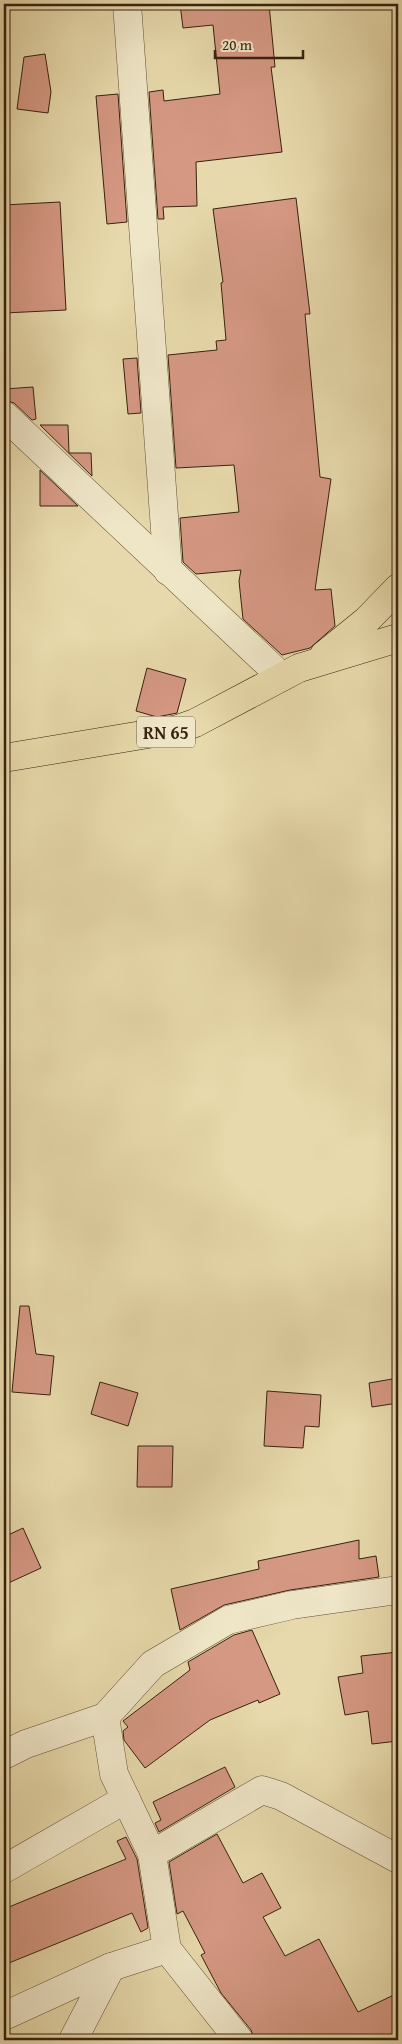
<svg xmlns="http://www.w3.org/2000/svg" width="402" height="2044" font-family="'Gentium Book Plus',serif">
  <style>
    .building { fill: #d59883; stroke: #38220f }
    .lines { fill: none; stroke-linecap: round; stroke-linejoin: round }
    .minor-casing { stroke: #645036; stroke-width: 29 }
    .primary-casing { stroke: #38220f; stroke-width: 29 }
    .minor { stroke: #efe6c8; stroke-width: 28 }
    .primary { stroke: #e7d9ab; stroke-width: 28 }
    .labels { text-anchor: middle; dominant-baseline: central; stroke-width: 4; stroke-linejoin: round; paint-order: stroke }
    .shield { fill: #efe6c8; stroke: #6f5d46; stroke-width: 1 }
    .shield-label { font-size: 18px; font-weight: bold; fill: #38220f }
  </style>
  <rect width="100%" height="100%" fill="#e7d9ab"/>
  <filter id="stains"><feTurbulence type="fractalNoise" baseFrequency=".004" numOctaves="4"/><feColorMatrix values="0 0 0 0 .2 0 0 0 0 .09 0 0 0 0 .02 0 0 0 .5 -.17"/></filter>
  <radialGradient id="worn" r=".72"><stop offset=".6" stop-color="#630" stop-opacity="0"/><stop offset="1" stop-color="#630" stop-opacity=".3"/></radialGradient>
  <g class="building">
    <polygon points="180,4 269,4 275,67 271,67 282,152 196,162 197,206 163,207 164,219 158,219 149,92 163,90 164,101 220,94 213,25 183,28"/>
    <polygon points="45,54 51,92 48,113 17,109 24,57"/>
    <polygon points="118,94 127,222 107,224 96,96"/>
    <polygon points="296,198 310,314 305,314 320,477 331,479 315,590 331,589 335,626 310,648 282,655 243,619 239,581 241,570 196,574 183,562 180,518 239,512 234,465 176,468 168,355 217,350 216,341 226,340 221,283 223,282 213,209"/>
    <polygon points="60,202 66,310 4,313 4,205"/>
    <polygon points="137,358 141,413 128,414 123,359"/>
    <polygon points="33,387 36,419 32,420 14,403 4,400 4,389"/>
    <polygon points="40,425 68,425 69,453 91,453 92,476"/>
    <polygon points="40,470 78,506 40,506"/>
    <polygon points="147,668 186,679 177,713 157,717 136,711"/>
    <polygon points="20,1306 29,1306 36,1354 54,1356 50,1395 12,1392"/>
    <polygon points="398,1378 398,1403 372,1407 369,1383"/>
    <polygon points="100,1382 138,1393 128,1426 91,1414"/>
    <polygon points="267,1391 321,1395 319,1427 305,1426 303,1448 264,1446"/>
    <polygon points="138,1446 173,1446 172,1487 137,1487"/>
    <polygon points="23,1528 41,1568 4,1585 4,1537"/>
    <polygon points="359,1540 359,1559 376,1556 379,1577 290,1590 224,1605 180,1630 171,1589 259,1569 258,1561"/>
    <polygon points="252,1630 280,1694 259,1703 258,1700 210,1720 145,1768 124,1740 123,1731 128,1727 123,1721 190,1670 188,1662 234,1635"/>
    <polygon points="398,1652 398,1741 372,1744 368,1711 345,1715 338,1677 363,1673 361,1656"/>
    <polygon points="225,1767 235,1787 159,1832 155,1823 161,1820 153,1802"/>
    <polygon points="217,1834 243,1883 262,1873 281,1908 263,1917 285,1956 319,1939 358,2012 398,1993 398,2040 254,2040 251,2030 221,1993 201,1955 205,1953 183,1911 177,1914 169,1862"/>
    <polygon points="126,1837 137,1859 148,1928 141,1932 132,1913 4,1965 4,1909 126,1859 117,1841"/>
  </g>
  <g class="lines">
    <defs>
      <g id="minor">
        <polyline points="127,4 168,571"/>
        <polyline points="4,415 282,677"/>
        <polyline points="398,1590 292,1605 228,1620 153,1664 105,1717 114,1774 152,1854 262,1790 281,1796 398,1859"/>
        <polyline points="4,1755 26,1744 105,1717"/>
        <polyline points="152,1854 167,1949"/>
        <polyline points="4,1869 126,1799"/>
        <polyline points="4,2016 111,1967 167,1949 239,2040"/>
        <polyline points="73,2040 111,1967"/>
      </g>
      <g id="primary">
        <polyline points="324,655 367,620 398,588"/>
        <polyline points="4,758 178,729 195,723 299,668 398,638"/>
      </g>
    </defs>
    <use href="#minor" class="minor-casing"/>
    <use href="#primary" class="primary-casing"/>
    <use href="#minor" class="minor"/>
    <use href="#primary" class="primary"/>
  </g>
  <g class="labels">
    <rect class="shield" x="137" y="716.5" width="58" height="31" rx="4"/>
    <g class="shield-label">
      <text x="166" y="732">RN 65</text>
    </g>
  </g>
  <rect width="402" height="2044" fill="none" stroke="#e7d9ab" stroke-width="20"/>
  <rect x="5" y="5" width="392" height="2034" fill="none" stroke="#38220f" stroke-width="2.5"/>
  <rect x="10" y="10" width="382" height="2024" fill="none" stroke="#38220f"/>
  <path d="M215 50v8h88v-8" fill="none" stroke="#38220f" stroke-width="2.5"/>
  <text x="222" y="50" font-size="15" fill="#38220f" stroke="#efe6c8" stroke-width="4" paint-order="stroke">20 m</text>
  <rect width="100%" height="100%" filter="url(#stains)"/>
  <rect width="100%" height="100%" fill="url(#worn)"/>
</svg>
